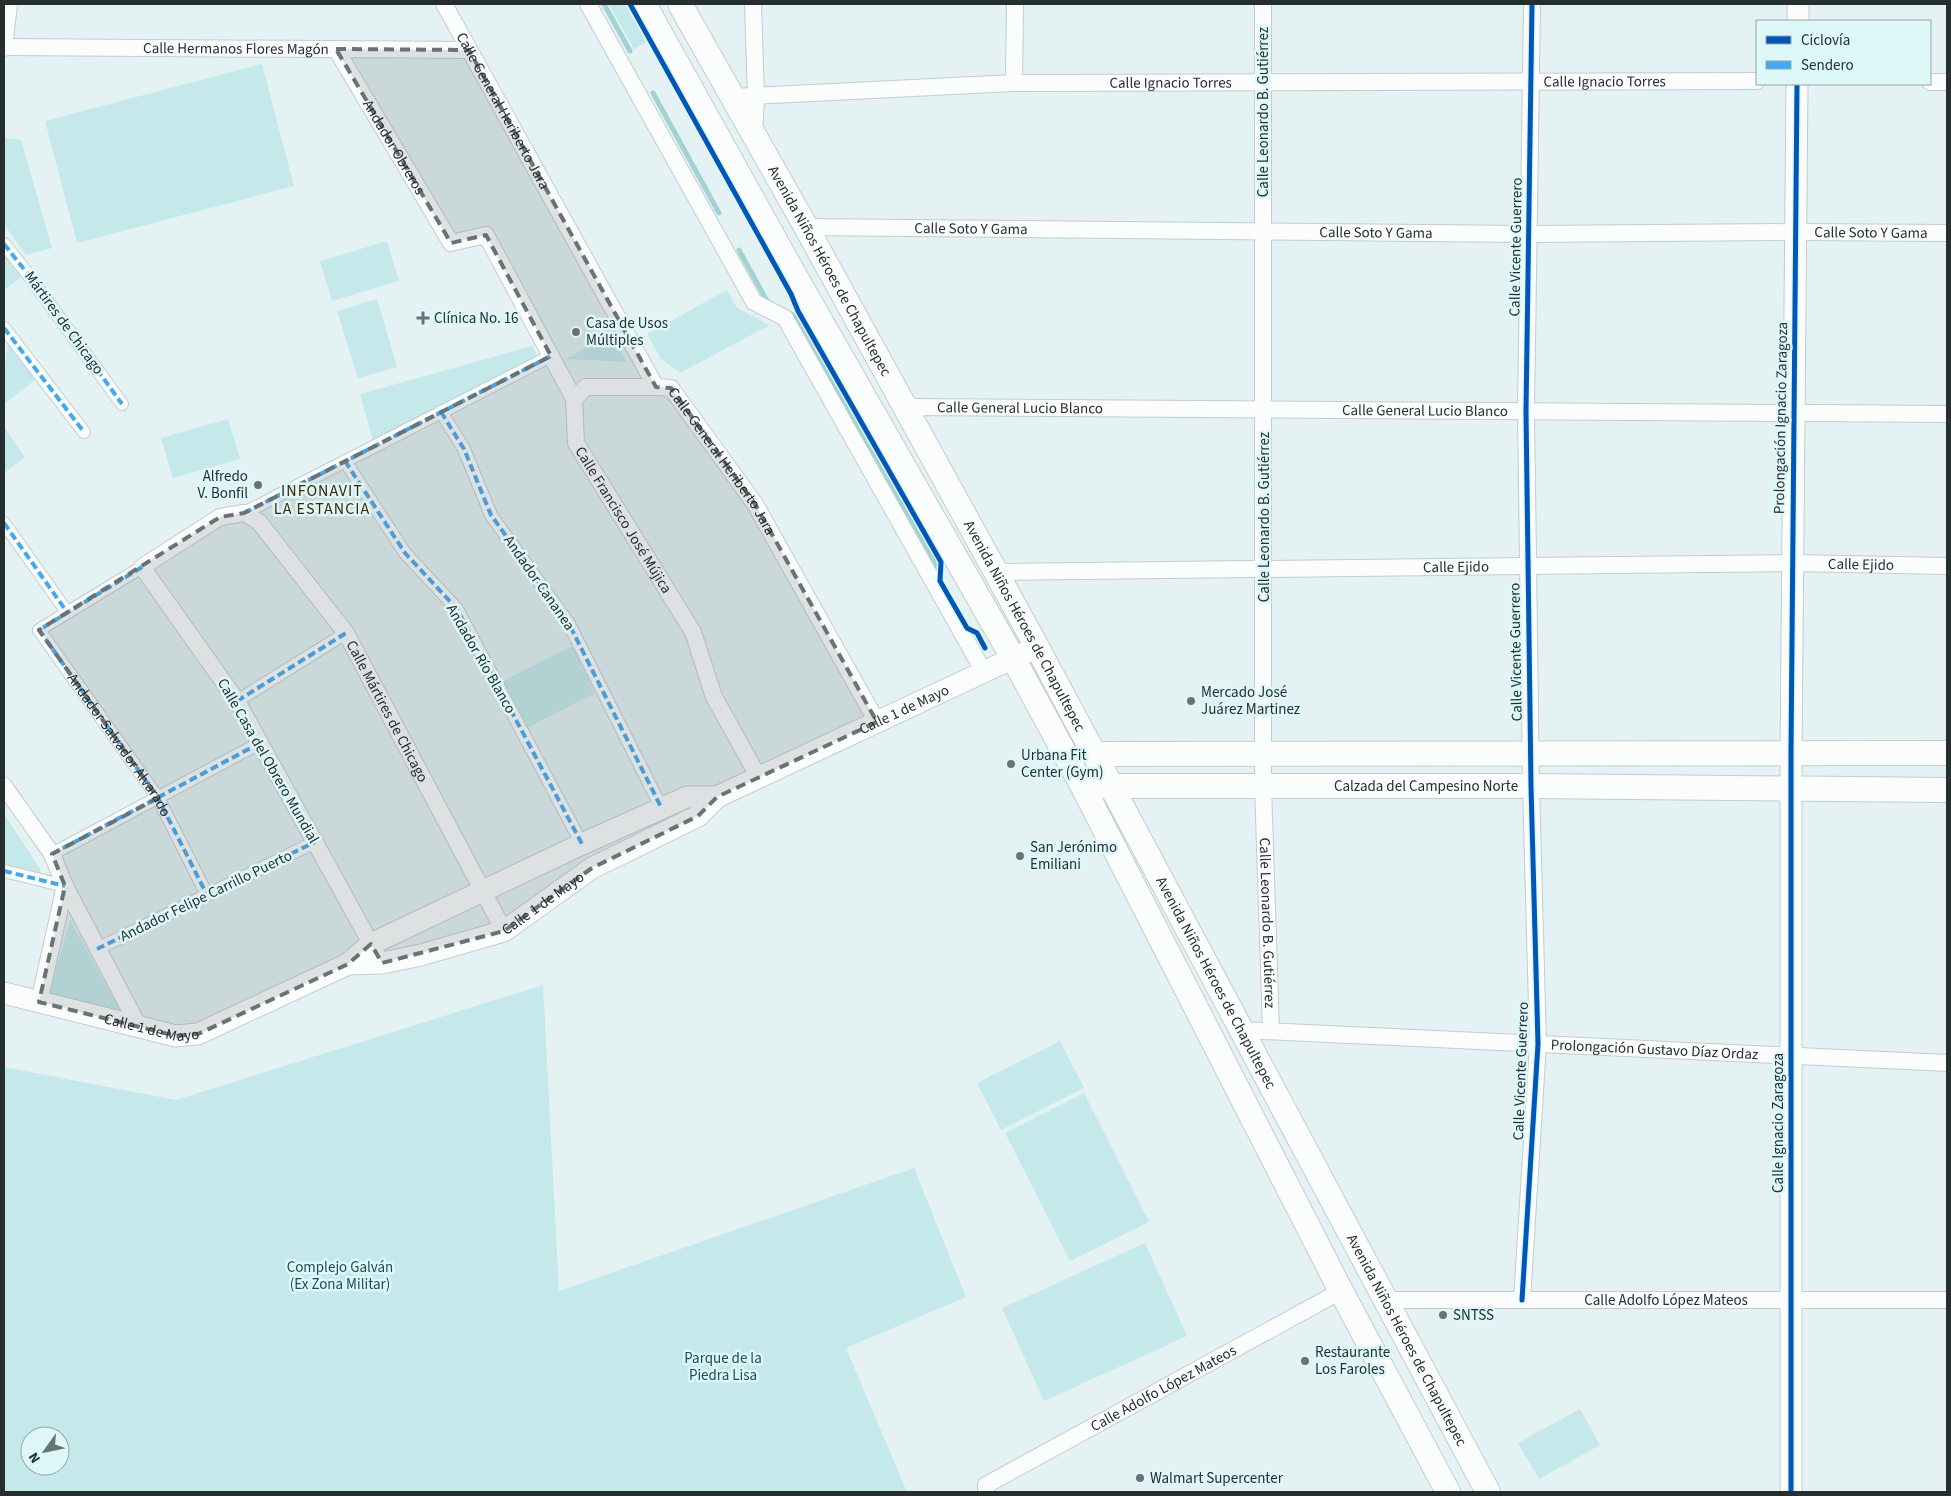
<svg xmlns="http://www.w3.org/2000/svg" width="1951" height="1496" font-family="'Source Sans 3',sans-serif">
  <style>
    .green { fill: #c5e9eb; fill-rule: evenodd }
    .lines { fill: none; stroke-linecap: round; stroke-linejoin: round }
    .stream { stroke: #a3d2d5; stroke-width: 5 }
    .pedestrian-casing { stroke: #c2cdce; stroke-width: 14 }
    .minor-casing { stroke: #c2cdce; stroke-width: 18 }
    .tertiary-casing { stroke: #c2cdce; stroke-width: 23 }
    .secondary-casing { stroke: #c2cdce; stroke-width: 26 }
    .pedestrian { stroke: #fbfdfd; stroke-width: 12 }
    .minor { stroke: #fbfdfd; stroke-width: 16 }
    .tertiary { stroke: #fbfdfd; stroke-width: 21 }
    .secondary { stroke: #fbfdfd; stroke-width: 24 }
    .quiet { stroke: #3fa9f5; stroke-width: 4; stroke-dasharray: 8 4; stroke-linecap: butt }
    .cycleway-casing { stroke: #def8f9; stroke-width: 8 }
    .cycleway { stroke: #0057b8; stroke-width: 5 }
    .marked { fill: #687374; fill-opacity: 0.2; stroke: #687374; stroke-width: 4; stroke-dasharray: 10 6; stroke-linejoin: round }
    .poi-dot { fill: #687374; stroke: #def8f9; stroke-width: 2 }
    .labels { text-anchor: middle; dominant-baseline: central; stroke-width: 5; stroke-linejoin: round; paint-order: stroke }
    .street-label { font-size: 15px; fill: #252f30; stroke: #def8f9 }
    .poi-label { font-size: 15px; fill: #252f30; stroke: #def8f9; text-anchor: start }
    .park-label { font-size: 15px; fill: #184f52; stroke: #def8f9 }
    .neighbourhood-label { font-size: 16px; letter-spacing: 1px; fill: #3c2701; stroke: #def8f9 }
  </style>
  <rect width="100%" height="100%" fill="#e4f2f3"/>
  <g class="green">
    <polygon points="609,4 625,4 646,42 634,49"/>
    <polygon points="262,64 294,186 77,243 45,121"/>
    <polygon points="5,138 21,140 52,248 26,255 4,224"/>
    <polygon points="387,241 399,281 332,301 320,261"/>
    <polygon points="4,255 21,277 4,290"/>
    <polygon points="727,290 737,308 770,325 680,373 661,359 647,334"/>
    <polygon points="377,299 397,367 358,378 337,311"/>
    <polygon points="610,333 627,362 566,359"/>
    <polygon points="8,343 36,379 4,404 4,373"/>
    <polygon points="532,346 538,357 373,440 360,394"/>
    <polygon points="228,419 240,459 173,478 161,438"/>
    <polygon points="4,427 25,457 4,473"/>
    <polygon points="572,646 595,693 527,728 503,681"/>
    <polygon points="4,814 40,869 41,885 4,876"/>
    <polygon points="70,920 120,1010 49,994"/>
    <path d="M543,985L559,1291L914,1168L966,1297L846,1348L907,1492H4V1067L176,1100ZM30,1436H60V1466H30Z"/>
    <polygon points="1060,1041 1084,1088 1001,1130 977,1083"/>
    <polygon points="1084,1093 1149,1222 1070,1261 1005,1133"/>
    <polygon points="1145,1243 1187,1336 1044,1401 1002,1308"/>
    <polygon points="1580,1409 1600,1445 1539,1479 1518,1443"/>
  </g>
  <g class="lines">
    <g class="stream">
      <polyline points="604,4 630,51"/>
      <polyline points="653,93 719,213"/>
      <polyline points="739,250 767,301 770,303"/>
      <polyline points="789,313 795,316 939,569"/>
    </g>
    <defs>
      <g id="pedestrian">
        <polyline points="4,244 27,273 122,404"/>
        <polyline points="4,328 84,432"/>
        <polyline points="441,412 464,449 491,515 569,624 662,809"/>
        <polyline points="345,461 405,553 457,609 582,844"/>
        <polyline points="244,513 551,356"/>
        <polyline points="4,523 67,612"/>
        <path id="s1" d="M142,567L39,630L158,798L207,895"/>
        <polyline points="237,701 346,633"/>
        <polyline points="52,854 260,743"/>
        <polyline points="4,871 65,886"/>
        <polyline points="97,949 315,842"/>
      </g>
      <g id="minor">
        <path id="s2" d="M444,4L656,387L671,388L755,504L877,722"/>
        <polyline points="588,4 754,302 785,318 984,672"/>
        <polyline points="753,4 756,97 754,134"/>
        <path id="s3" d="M1263,4V786L1271,1031"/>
        <path id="s4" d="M4,47L469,50"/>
        <polyline points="4,48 9,4"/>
        <path id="s5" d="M336,49L451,243L486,235L574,399L576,443L693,632L714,697L759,778"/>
        <polyline points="1930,82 1947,82"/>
        <polyline points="1014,83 1015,4"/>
        <path id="s6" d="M733,97L1014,83L1757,81"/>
        <path id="s7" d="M806,227L1530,234L1796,232L1947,233"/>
        <polyline points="574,399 586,387 656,387"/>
        <path id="s8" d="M904,407L1947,414"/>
        <path id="s9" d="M995,572L1792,563L1947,566"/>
        <polyline points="4,786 52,854 65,886 139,1027"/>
        <path id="s10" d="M376,953L237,701L142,567L220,517L244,513L259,522L346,633L504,931"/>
        <polyline points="39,1002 65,886"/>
        <path id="s11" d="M1241,1030L1947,1063"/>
        <path id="s12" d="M1385,1300H1947"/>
        <polyline points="1522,1300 1538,1044 1531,786 1526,411 1532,4"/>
        <path id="s13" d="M986,1492V1485L1341,1291"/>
      </g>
      <g id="tertiary">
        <polyline points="1798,21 1798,4"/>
        <path id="s14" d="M348,964L382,963L421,955L504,931L592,868L698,816L717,797L1037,647"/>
        <path id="s15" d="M4,993L176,1036L198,1034L348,964L371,944L582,844L687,797H717"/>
        <polyline points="1791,1492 1791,753 1797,84"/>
      </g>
      <g id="secondary">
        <polyline points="644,4 794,274 1013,658 1083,787 1341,1291 1448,1492"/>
        <path id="s16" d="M680,4L806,227L1037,647L1488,1492"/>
        <polyline points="1094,754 1947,753"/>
        <path id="s17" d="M1097,786H1531L1947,790"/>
      </g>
    </defs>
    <use href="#pedestrian" class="pedestrian-casing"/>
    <use href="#minor" class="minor-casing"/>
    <use href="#tertiary" class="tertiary-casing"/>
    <use href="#secondary" class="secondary-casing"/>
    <use href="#pedestrian" class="pedestrian"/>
    <use href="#minor" class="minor"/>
    <use href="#tertiary" class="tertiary"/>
    <use href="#secondary" class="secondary"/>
    <g class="quiet">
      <polyline points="4,244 27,273 122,404"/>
      <polyline points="4,328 84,432"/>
      <polyline points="441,412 464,449 491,515 569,624 662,809"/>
      <polyline points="345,461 405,553 457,609 582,844"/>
      <polyline points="244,513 551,356"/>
      <polyline points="4,523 67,612"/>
      <polyline points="142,567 39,630 158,798 207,895"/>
      <polyline points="237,701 346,633"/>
      <polyline points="52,854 260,743"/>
      <polyline points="4,871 65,886"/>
      <polyline points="97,949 315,842"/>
    </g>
    <defs>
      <g id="cycleway">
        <polyline points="630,4 791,294 798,311 941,562 940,581 967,628 977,633 985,648"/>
        <polyline points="1522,1300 1538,1044 1531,786 1526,411 1532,4"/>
        <polyline points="1791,1492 1791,753 1797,84"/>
      </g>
    </defs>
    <use href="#cycleway" class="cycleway-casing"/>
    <use href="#cycleway" class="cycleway"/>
  </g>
  <path class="marked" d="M336,49L469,50L656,387L671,388L755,504L877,722L717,797L698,816L592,868L504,931L382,963L371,944L348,964L198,1034L176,1036L39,1002L65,886L52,854L158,798L39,630L220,517L244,513L551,356L486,235L451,243Z"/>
  <g class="poi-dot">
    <path d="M420.5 310.5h5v5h5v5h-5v5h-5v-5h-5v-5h5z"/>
    <circle cx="576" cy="332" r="5"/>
    <circle cx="258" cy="485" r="5"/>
    <circle cx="1191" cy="701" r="5"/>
    <circle cx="1011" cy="764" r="5"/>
    <circle cx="1020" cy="856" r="5"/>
    <circle cx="1443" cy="1315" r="5"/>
    <circle cx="1305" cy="1361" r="5"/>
    <circle cx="1140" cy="1478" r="5"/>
  </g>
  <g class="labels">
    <g class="street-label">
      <text stroke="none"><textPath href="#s4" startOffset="232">Calle Hermanos Flores Magón</textPath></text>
      <text stroke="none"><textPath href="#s6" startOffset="438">Calle Ignacio Torres</textPath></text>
      <text stroke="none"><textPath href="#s6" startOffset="872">Calle Ignacio Torres</textPath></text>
      <text stroke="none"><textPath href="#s2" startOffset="122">Calle General Heriberto Jara</textPath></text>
      <text transform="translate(1263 112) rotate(-90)">Calle Leonardo B. Gutiérrez</text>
      <text stroke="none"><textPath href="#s5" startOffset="114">Andador Obreros</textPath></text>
      <text stroke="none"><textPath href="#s7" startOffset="165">Calle Soto Y Gama</textPath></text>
      <text stroke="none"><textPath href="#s7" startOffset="1065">Calle Soto Y Gama</textPath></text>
      <text stroke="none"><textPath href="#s7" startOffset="570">Calle Soto Y Gama</textPath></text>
      <text transform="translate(1516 247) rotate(-89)">Calle Vicente Guerrero</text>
      <text stroke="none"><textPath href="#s16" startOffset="306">Avenida Niños Héroes de Chapultepec</textPath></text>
      <text transform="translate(64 323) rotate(54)">Mártires de Chicago</text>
      <text stroke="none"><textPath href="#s8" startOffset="116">Calle General Lucio Blanco</textPath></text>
      <text stroke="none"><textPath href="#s8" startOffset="521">Calle General Lucio Blanco</textPath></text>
      <text transform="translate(1781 418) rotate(-89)">Prolongación Ignacio Zaragoza</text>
      <text stroke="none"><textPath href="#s2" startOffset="542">Calle General Heriberto Jara</textPath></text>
      <text transform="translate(1264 517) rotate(-90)">Calle Leonardo B. Gutiérrez</text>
      <text stroke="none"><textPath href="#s5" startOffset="582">Calle Francisco José Mújica</textPath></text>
      <text stroke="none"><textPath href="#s9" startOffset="866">Calle Ejido</textPath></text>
      <text stroke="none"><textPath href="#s9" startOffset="461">Calle Ejido</textPath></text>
      <text transform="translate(539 583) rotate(55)">Andador Cananea</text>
      <text stroke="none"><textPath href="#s16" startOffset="711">Avenida Niños Héroes de Chapultepec</textPath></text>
      <text transform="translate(1516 652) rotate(-91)">Calle Vicente Guerrero</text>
      <text transform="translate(481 659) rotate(60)">Andador Río Blanco</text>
      <text stroke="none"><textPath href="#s14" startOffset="620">Calle 1 de Mayo</textPath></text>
      <text stroke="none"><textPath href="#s10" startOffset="816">Calle Mártires de Chicago</textPath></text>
      <text stroke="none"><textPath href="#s1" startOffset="261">Andador Salvador Alvarado</textPath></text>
      <text transform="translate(268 761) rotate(60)">Calle Casa del Obrero Mundial</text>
      <text stroke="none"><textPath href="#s17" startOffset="329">Calzada del Campesino Norte</textPath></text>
      <text transform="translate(206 896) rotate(-26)">Andador Felipe Carrillo Puerto</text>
      <text stroke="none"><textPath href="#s14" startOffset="208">Calle 1 de Mayo</textPath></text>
      <text stroke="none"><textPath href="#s3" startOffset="919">Calle Leonardo B. Gutiérrez</textPath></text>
      <text stroke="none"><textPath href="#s16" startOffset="1116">Avenida Niños Héroes de Chapultepec</textPath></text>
      <text stroke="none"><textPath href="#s15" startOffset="152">Calle 1 de Mayo</textPath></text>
      <text stroke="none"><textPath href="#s11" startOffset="414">Prolongación Gustavo Díaz Ordaz</textPath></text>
      <text transform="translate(1521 1071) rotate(-88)">Calle Vicente Guerrero</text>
      <text transform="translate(1778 1123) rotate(-90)">Calle Ignacio Zaragoza</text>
      <text stroke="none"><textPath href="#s12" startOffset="281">Calle Adolfo López Mateos</textPath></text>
      <text stroke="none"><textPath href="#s16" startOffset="1521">Avenida Niños Héroes de Chapultepec</textPath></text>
      <text stroke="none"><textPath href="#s13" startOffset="209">Calle Adolfo López Mateos</textPath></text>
    </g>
    <g class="poi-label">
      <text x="434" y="318">Clínica No. 16</text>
      <text x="586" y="323">Casa de Usos<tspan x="586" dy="17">Múltiples</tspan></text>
      <text x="248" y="476" text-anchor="end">Alfredo<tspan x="248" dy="17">V. Bonfil</tspan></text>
      <text x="1201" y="692">Mercado José<tspan x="1201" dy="17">Juárez Martinez</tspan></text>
      <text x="1021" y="755">Urbana Fit<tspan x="1021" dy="17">Center (Gym)</tspan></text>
      <text x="1030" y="847">San Jerónimo<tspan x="1030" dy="17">Emiliani</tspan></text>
      <text x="1453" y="1315">SNTSS</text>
      <text x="1315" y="1352">Restaurante<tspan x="1315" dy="17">Los Faroles</tspan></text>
      <text x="1150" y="1478">Walmart Supercenter</text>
    </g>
    <g class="park-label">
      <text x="340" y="1267">Complejo Galván<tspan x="340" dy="17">(Ex Zona Militar)</tspan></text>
      <text x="723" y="1358">Parque de la<tspan x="723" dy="17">Piedra Lisa</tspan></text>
    </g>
    <g class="neighbourhood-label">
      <text x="322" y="491">INFONAVIT<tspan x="322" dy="18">LA ESTANCIA</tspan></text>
    </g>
  </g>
  <rect width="1951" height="1496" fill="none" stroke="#252f30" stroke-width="10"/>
  <rect x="1756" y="20" width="175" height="65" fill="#def8f9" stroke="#94a8a9"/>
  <rect x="1766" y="36" width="25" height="8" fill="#0057b8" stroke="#94a8a9"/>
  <text x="1801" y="45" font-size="15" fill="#252f30">Ciclovía</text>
  <rect x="1766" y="61" width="25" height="8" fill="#3fa9f5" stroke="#94a8a9"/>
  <text x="1801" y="70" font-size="15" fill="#252f30">Sendero</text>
  <g transform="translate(45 1451) rotate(237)"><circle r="24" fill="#def8f9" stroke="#94a8a9"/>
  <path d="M0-4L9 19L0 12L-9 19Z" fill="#687374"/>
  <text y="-8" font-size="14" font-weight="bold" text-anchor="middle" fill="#252f30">N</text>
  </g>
</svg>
